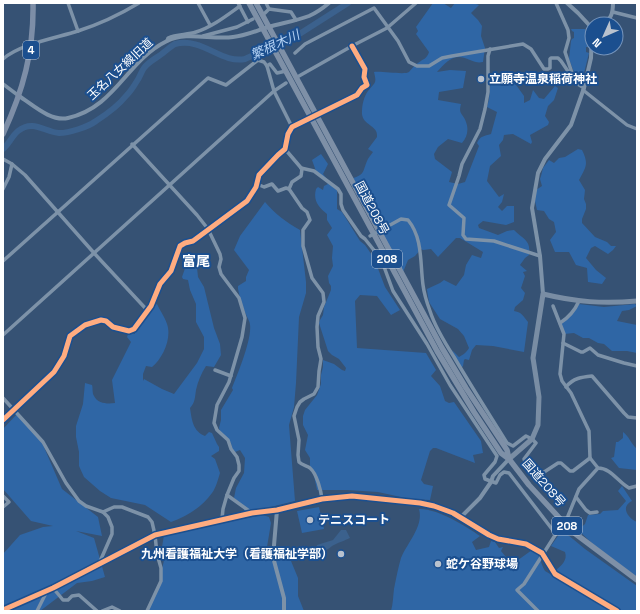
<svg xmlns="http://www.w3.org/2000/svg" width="640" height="614" font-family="'Space Grotesk','Noto Sans JP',sans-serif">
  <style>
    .green { fill: #2f66a5 }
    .water { fill: #3b618d }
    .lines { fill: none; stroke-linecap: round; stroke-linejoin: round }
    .river { stroke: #3b618d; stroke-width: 6 }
    .minor-tunnel { stroke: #546c89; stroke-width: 3.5; stroke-dasharray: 3.5 2; stroke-linecap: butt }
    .minor { stroke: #7d92a8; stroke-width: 3.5 }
    .tertiary { stroke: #7d92a8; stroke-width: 4 }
    .secondary { stroke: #798da4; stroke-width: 5 }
    .primary { stroke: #7d8ea7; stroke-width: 5.5 }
    .trunk { stroke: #7e90a7; stroke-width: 5.5 }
    .minor-bridge { stroke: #7d92a8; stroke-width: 3.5 }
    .cycleway-casing { stroke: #1b4f8f; stroke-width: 8 }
    .cycleway { stroke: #ffac80; stroke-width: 5 }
    .poi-dot { fill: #b9c2ce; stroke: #1b4f8f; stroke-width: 1.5 }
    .labels { text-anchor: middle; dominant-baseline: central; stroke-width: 4; stroke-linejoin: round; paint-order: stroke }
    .shield { fill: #1b4f8f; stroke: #bbcadd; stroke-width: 1 }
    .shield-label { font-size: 11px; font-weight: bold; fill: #fff }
    .street-label { font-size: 12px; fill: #fff; stroke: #1b4f8f }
    .poi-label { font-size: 12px; font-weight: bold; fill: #fff; stroke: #1b4f8f; text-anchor: start }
    .water-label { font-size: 13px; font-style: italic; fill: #b5d3f5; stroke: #1b4f8f }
    .quarter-label { font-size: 14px; font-weight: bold; fill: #fff; stroke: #1b4f8f }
  </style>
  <rect width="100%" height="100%" fill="#365274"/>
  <g class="green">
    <path d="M433,3H443L451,8L455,3H473L479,5L471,13L478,20L482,26L481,36L485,48L483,62C478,63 475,62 470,60C454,52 447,61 437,72L450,70L466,71L463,88L439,92L438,100L461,104C458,115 463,113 466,122C469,130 467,137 462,143L448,139L438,147L434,154L435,159L452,172L449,182L458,184L465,182L479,146L477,143C480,136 484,136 491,134L497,112L487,107L489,99L491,76L500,77L503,76L511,85L514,82L524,96V103L530,100L533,90L539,98L544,99L555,86L558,88L554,100L548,106L545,116L549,122L548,125L530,135L532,142L531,144L513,134L504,135L503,140L499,145L501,156L490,166L487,181L499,197L504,194L502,202L498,207L502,211L507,206H514V222L506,225L483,221L478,225L479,228L498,235L507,231L514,230C524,240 531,240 529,255L525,258L520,265L527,271L523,272L525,276L521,288L525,293L523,300L515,307L514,311C523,313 522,315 528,322L524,352L493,346L476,345L472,350L469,360L465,359L464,360L463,366L461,368L452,350L459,357C464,354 466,353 469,348L464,336L458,329L440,319L429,302L427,290V289L440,283L444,280L456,286L464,275L466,265L472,255L481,258L483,252L460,238H456L438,257L431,249L423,250L421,249L415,256L408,260L403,272L353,178C365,175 363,170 367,161C368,158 371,155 373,152L368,149L377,137C377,135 377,133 376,131C372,124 361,123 362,111C362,105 364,96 368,91C375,82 377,84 374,72C382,71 405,75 409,72C412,69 414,65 418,63C423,59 427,59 429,52L416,34L418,31L416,27Z"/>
    <polygon points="571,29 585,29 588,35 589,47 586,47 586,52 589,53 582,81 581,83 576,78 580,74 578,72 575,75 569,59 571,41 572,39 574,38 574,32 572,31"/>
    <path d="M578,149L582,150C589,164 586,167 579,180L585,190L584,199L586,204V209L582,219V223L595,237L607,242L611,246H616L613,250L608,254L595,246L591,248L586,258L596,270L606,278L602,284L588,282L587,268L576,265L569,252H555L550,240L556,232L554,222L549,219L544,211L537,210L535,201L536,190L542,186L540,179L541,176L543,168L549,160L554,163L559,158L565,157Z"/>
    <path d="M321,154L328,164L323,174L334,188L337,190V209L342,212L360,241L365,245L374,258L385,287L400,310L391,315L377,296L360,295L355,301L357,348L426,353L436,370L431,376L440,386L445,401L449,403L454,402L481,441L483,453L473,455L475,463L436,448H433L430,451L421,480L424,484L433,486L430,500L410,499L378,492L347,490H317L313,471L310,466V458L305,450L308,435L303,425V416L305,410L317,395L321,384V375L323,367V360L334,364L342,370L345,371L346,368L339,359L332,355L328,351L319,323L320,320L323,315L324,307L331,290V286L329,283L328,276L333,266L332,258L333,246L327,235L332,228L327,220V214C318,207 313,200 316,189L318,187L323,190L324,186L328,184L324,179L317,174L312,160Z"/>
    <path d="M265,202C275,214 286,222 300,230L306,282V293L299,317L296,383L294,407L289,425L295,501L246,513L244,511V507L234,498L236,488L244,473L245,458L240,450L235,452L232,451L231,443L221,435L219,428L221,420V410L233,390L232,388C237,375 255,333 249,321C244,311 240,300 238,289V286L246,281V277L249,270L234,250L240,236Z"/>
    <path d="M193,253L196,258L198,277L204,287L214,328L220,344L221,355L214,367L206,366C201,374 198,381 196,390C195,397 195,403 190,408C192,421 193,431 205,436L209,432L212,433L217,444L219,447V451L211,456L215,459L220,473C218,479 216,488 212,493C201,508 187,516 171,522L145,505L111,498L100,491L84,477L79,466V452L76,437V426L83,404L85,383L92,385C93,388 92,393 94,396C98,404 108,404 115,403L112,380L131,342L127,337L129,332L135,334V330L147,311L157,304C160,311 165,317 167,324C172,338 163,358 152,367L146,366L143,374V381L144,379L162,389L174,394L197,363L204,349V337L196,322V304L190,290L188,280L183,279L182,277L190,254Z"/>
    <polygon points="579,304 604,307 635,304 637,306 629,310 622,311 617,321 637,325 637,353 627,351 612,351 604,344 598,343 589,338 583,338 574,333 564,334 560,323"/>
    <polygon points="17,414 40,438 62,489 98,517 102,536 76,531 94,538 105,577 92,581 77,583 40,611 3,611 3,554 20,535 43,527 53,526 31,521 3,489 3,429"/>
    <path d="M623,432C629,436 631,444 637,449V470L619,468L611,458L614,457L616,442H618L623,438Z"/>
    <path d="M622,486L632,501C620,507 628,518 637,522V577L594,545L578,530L585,524L588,515L600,514L603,511L618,510L626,501L618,491Z"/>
    <polygon points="319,507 324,529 302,533 297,511"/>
    <path d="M419,509C436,508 466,526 480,536L472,542L476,550L489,547L491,541L495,542L499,548L503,547L501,551L506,557L507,568L532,550C541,554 540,563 545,571L603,605L608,611H391C393,604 393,597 394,589C396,579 398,568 401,558C407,543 424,526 419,509Z"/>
    <polygon points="263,515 269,517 271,523 267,547 277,553 285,556 291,561 298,578 298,596 304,611 148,611 158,588 164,560 162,547 164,535 197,527"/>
    <path d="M562,530L585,549L637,586V611H620L562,578L555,571C561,566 568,560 565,552L551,546Z"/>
  </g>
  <path class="water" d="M341,530H346L350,538C346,540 335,544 332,546C327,550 325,552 317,551V545L333,540Z"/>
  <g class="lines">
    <path class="river" d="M3,149C9,144 12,136 18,131C33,119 45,132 59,133C69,133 88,127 96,121C107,114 118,106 126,96C130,92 134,86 137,81C140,77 141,72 144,68C149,61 157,58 163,53C167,50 171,46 175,44C203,37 221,64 245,59L301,33L348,3"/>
    <g class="minor-tunnel">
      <polyline points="306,120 321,112"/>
      <polyline points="559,529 568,516"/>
    </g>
    <g class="minor">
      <polyline points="68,3 78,31"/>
      <polyline points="198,3 210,25"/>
      <polyline points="238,3 248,22"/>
      <polyline points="266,3 269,9"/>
      <polyline points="556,3 568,30 569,38 565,52 572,73"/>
      <polyline points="613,12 637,18"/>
      <polyline points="265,13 269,9 291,12 296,20"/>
      <polyline points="203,36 237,27 253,19"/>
      <path d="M167,41L168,38C177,34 187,35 196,32C212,27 226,16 240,6"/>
      <polyline points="490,49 488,56 488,92 485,109 480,129 462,164 459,176 449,205 464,218 463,235 466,239 494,241 540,256"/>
      <polyline points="295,53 305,44 374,8 398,41 409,62 417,66 429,66 442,58 452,56 523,44 531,49 544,69 548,69 550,68 550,59 551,58 558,58 561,61 576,83 584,88"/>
      <path d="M3,59C20,44 56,38 78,31C100,24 119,15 139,3"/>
      <polyline points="267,66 270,64 277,73 286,71"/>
      <polyline points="299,76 352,46 387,28 416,3"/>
      <polyline points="3,84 19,96"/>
      <polyline points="583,90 627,125 637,129"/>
      <polyline points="321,112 357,95 362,88 367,85 364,77 365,69 352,46"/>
      <polyline points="132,144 197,215 208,229 220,254 221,259 219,267 221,274 239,298 245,318 242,337 229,382 217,405 214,423 217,430 228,440 231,449 237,457 239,465 239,471 234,478 227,495 223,509 222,519"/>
      <polyline points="285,149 302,169 301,176 292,182 289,189"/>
      <polyline points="3,159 12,164 25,175 94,253 147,310"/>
      <polyline points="301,168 314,171 338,189 341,194 341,204 343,210 361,236 365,239 377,254 383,264 393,291 427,344 450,385 497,456 495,462 484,475 485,479 496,483 500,475 504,472 509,473 555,533"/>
      <path d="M257,184L264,187L272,184L278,191L286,188L289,189L302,208L307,212L310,220L303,230V246L312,278L323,293L324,302L318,316L317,327L318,347L321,359L319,371L318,387L314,394L304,399L300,402L297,407L294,416L299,440L298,455L299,462C302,465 307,466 310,468C317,474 321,491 322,499"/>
      <polyline points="3,189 9,177 12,164"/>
      <path d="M381,230L401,219L408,220C423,238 420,263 423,285C424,293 427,303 430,311C435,327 445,343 454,357C471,386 489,414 507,443L513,446L526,436L532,439L536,443L524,459L526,465L535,478L558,463H561L570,471H573L590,458"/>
      <polyline points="3,261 208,78 226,85 258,60 264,62 267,66 274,91 292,127"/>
      <path d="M553,306L564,334L560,374L562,381L571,393L589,431L590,458L598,468C611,468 618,482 629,488L637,486"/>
      <path d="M560,323C568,318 575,310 579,301"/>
      <polyline points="3,335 274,91 286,83"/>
      <polyline points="563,343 581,352 583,352 590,348 598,355 624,363 637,366"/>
      <polyline points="215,370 231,376"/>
      <path d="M566,387C573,378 582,377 592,376L624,413L628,417L637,418"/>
      <polyline points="3,398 43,442 66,483 79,501 86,506 103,512 108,517 112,527 112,534 98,566"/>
      <polyline points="3,420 54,372 64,356 70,336 85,325 101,320 106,321 113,327 129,331 134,329 151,306 160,284 171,271 180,246 185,243 193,241 247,201 256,187 259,175 278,155 285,149 288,134 292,127 306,120"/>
      <polyline points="227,495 252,513"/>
      <polyline points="3,496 9,502 3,507"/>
      <polyline points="576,497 586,510 590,513 597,512"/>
      <polyline points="103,512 114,507 122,507 148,517 152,522 155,535 157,554 161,568 161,581 147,611"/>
      <polyline points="568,516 579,489 598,468"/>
      <polyline points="53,588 63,600 68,600 72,596 79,595 97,611"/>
      <polyline points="37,611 47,591"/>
      <polyline points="102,611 112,607 120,611"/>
      <polyline points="538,611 517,590 524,584 559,529"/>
    </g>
    <g class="tertiary">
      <polyline points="567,3 578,13 591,27"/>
      <path d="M601,24C611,20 613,14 613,3"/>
      <path d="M19,96C33,105 51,122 68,118C116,107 126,61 167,41C186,31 212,40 233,37C245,36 256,31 268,27C282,23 296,21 309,16C316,13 323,8 329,3"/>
      <polyline points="543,294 540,256 532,208 538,173 545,159 571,125 584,88 591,58 592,27"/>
      <polyline points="277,510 273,557 284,598 284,611"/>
      <polyline points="461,517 480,498 491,482 493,476 509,459"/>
      <polyline points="3,610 53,588 155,535 252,513 277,510 322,499 352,496 420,503 434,506 453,513 489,535 498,539 526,544 542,553 555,574 617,611"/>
    </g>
    <path class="secondary" d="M509,459L532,439L538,425L539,397L533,358L543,294C576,302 603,304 637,301"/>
    <path class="primary" d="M3,134C23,91 34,51 33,3"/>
    <g class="trunk">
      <polyline points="249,3 437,351 474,412 501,453 509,459 529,485 564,523 573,532 637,580"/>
      <polyline points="256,3 442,348 466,388 507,450 509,459"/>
    </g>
    <polyline class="minor-bridge" points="370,236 381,230"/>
    <defs>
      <g id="cycleway">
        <polyline points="3,420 54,372 64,356 70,336 85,325 101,320 106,321 113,327 129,331 134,329 151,306 160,284 171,271 180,246 185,243 193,241 247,201 256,187 259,175 278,155 285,149 288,134 292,127 357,95 362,88 367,85 364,77 365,69 352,46"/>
        <polyline points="3,610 53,588 155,535 252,513 277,510 322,499 352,496 420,503 434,506 453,513 489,535 498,539 526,544 542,553 555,574 617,611"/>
      </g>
    </defs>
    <use href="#cycleway" class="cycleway-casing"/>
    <use href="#cycleway" class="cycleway"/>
  </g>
  <g class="poi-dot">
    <circle cx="481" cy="79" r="4"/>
    <circle cx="310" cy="520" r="4"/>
    <circle cx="341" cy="554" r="4"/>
    <circle cx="438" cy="564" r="4"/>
  </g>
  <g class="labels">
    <g class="shield">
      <rect x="23" y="41" width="16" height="18" rx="3"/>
      <rect x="372" y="250" width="30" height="18" rx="3"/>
      <rect x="552" y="517" width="30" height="18" rx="3"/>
    </g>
    <g class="shield-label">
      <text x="31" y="50">4</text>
      <text x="387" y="259">208</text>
      <text x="567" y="526">208</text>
    </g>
    <g class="street-label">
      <text transform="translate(120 69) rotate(-43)">玉名八女線旧道</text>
      <text transform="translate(372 208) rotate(62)">国道208号</text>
      <text transform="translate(544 483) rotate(49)">国道208号</text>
    </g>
    <g class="poi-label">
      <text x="489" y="79">立願寺温泉稲荷神社</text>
      <text x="318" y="520">テニスコート</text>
      <text x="333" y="554" text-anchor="end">九州看護福祉大学（看護福祉学部）</text>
      <text x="446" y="564">蛇ケ谷野球場</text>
    </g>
    <g class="water-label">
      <text transform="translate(275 45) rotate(-25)">繁根木川</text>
    </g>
    <g class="quarter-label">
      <text x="196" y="261">富尾</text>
    </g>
  </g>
  <rect width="640" height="614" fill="none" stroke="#ffffff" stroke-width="8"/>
  <g transform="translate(604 36) rotate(225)"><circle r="19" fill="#1b4f8f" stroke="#7695bc"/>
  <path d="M0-3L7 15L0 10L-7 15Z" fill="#b9c2ce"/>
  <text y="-6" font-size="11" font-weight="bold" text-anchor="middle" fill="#ffffff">N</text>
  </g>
</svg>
